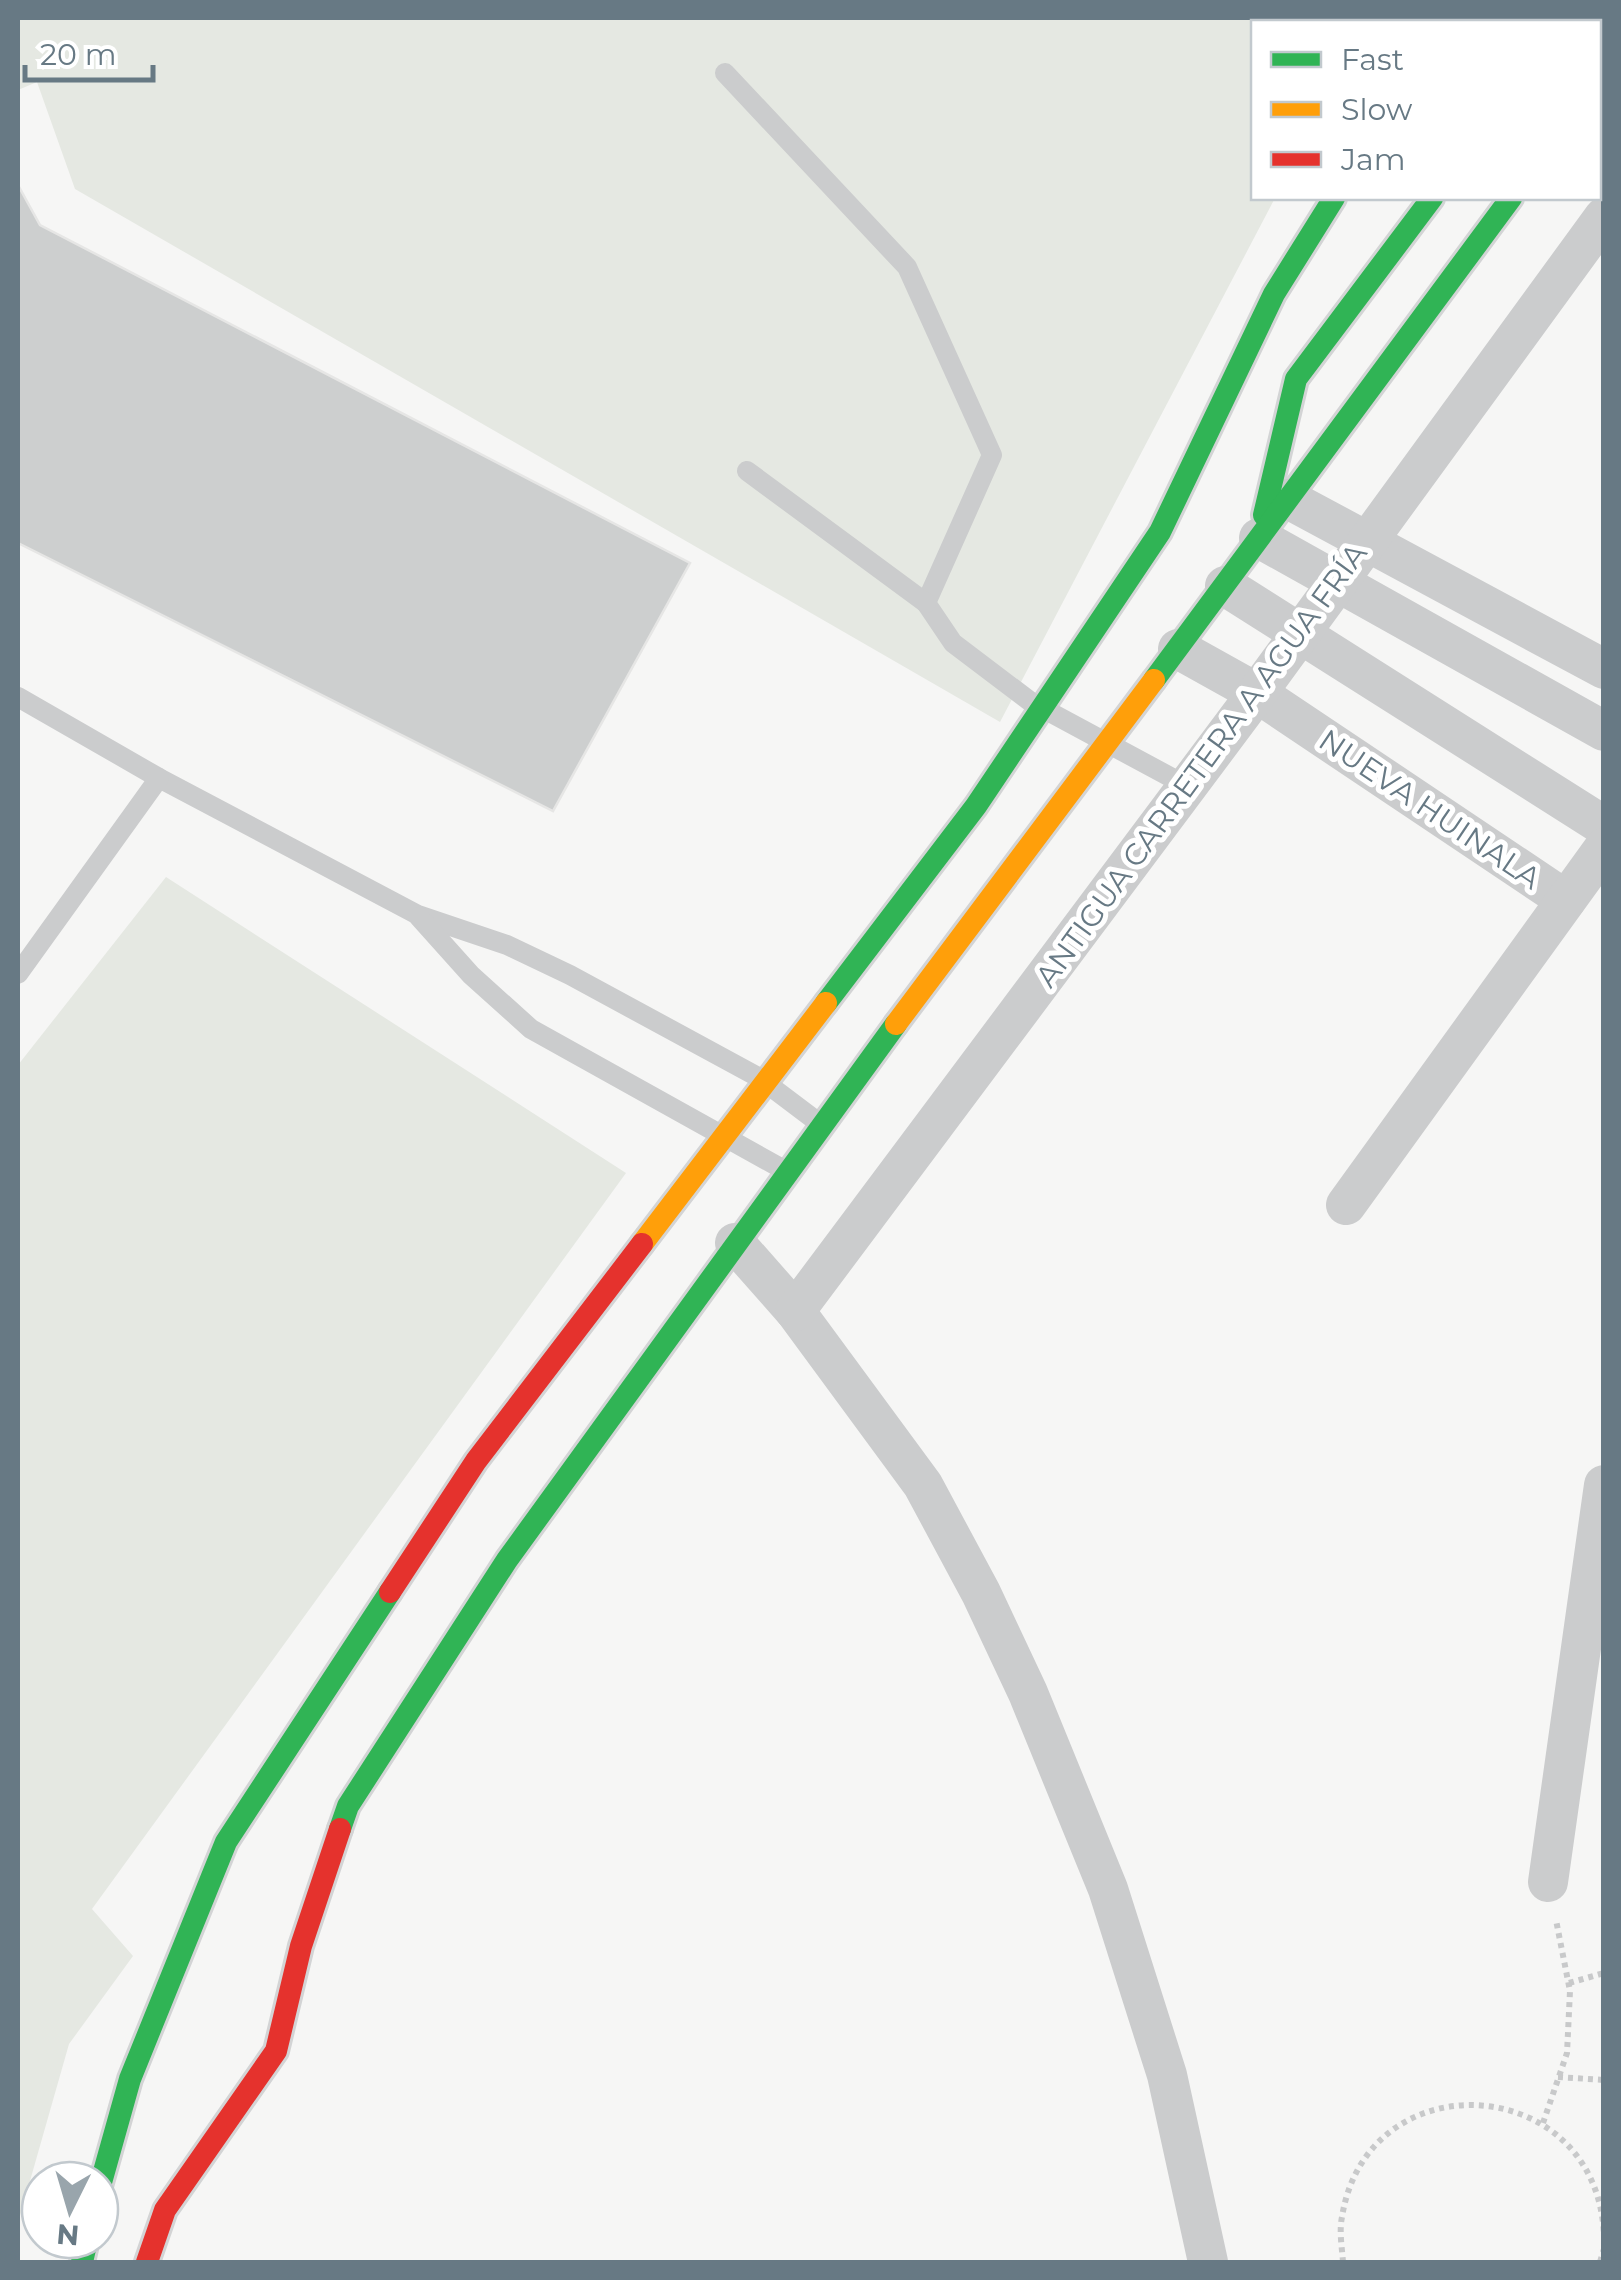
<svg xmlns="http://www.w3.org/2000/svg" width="1621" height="2280" font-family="Montserrat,sans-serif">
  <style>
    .green { fill: #e5e8e2 }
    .building { fill: #cdcfcf; stroke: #e6e6e5; stroke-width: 2.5 }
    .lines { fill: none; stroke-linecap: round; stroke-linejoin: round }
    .fast-casing { stroke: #d3d4d5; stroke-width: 28 }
    .slow-casing { stroke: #d3d4d5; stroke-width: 28 }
    .jam-casing { stroke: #d3d4d5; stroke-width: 28 }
    .path { stroke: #c8c9ca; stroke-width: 6; stroke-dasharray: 5 5; stroke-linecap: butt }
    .lane { stroke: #cbcccd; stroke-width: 20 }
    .street { stroke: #cbcccd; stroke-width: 40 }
    .fast { stroke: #30b455; stroke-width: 22 }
    .slow { stroke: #ff9f0a; stroke-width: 22 }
    .jam { stroke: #e5322d; stroke-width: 22 }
    .labels { text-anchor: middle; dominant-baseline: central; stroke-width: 10; stroke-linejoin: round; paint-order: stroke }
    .street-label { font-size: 30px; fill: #677984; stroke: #fff }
  </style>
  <rect width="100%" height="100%" fill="#f6f6f5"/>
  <g class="green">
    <polygon points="18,18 1411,18 1408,22 1254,22 1254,198 1275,198 1000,722 75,189 37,82 18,90"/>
    <polygon points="166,877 626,1173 92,1909 133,1956 69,2044 18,2223 18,1065"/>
  </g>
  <polygon class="building" points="18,185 40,225 690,563 553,811 18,543"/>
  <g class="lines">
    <defs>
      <g id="fast">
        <polyline points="1598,80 1604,73"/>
        <polyline points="1264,515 1296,379 1432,198"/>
        <polyline points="1154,680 1511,198"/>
        <polyline points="826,1003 976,806 1160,532 1274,294 1334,198"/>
        <polyline points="340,1829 348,1806 507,1560 896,1024"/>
        <polyline points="100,2186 130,2079 226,1842 390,1592"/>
        <polyline points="82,2262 87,2240"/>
      </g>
      <g id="slow">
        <polyline points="1457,22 1461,18"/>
        <polyline points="896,1024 1154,680"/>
        <polyline points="642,1244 826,1003"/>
      </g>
      <g id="jam">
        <polyline points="1546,22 1549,18"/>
        <polyline points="390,1592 476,1461 642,1244"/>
        <polyline points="147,2262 165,2210 276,2051 301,1946 340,1829"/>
      </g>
    </defs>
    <use href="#fast" class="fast-casing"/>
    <use href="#slow" class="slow-casing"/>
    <use href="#jam" class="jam-casing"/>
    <g class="path">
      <polyline points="1569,1983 1604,1973"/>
      <polyline points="1558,2077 1604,2080"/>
      <polyline points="1543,2123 1567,2053 1570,1991 1556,1920"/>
      <path d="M1343,2262C1342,2248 1339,2231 1342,2217C1367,2058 1598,2072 1604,2236"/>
      <polyline points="1600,2262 1604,2249"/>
    </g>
    <g class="lane">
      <polyline points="725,73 907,267 992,455 926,603 953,643 1031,702 1187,786"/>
      <polyline points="747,471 926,603"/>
      <polyline points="18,697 159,778 418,915 507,945 570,975 758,1077 819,1123"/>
      <polyline points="419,917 471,975 531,1029 786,1171"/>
      <polyline points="18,974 159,778"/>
    </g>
    <g class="street">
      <polyline points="1288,499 1604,669"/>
      <polyline points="1259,538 1604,731"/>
      <polyline points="1225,586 1604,826"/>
      <polyline points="1178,649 1257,693 1566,900"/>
      <polyline points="1346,1205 1604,848"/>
      <polyline points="735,1243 795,1311 923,1485 981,1593 1028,1693 1108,1889 1167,2075 1208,2262"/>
      <polyline points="795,1311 1257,693 1604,217"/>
      <polyline points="1548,1882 1604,1485"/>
    </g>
    <use href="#fast" class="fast"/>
    <use href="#slow" class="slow"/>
    <use href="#jam" class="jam"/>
  </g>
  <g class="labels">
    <g class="street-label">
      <text transform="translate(1201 765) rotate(-54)">ANTIGUA CARRETERA A AGUA FRÍA</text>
      <text transform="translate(1430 809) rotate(34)">NUEVA HUINALA</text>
    </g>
  </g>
  <rect width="1621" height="2280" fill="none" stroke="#677984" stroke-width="40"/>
  <rect x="1251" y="20" width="350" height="180" fill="#ffffff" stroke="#c2c9ce" stroke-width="2.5"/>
  <rect x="1271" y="52" width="50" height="15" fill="#30b455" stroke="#c2c9ce" stroke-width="2.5"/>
  <text x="1341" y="70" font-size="30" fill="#677984">Fast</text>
  <rect x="1271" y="102" width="50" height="15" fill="#ff9f0a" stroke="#c2c9ce" stroke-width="2.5"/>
  <text x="1341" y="120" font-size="30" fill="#677984">Slow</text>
  <rect x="1271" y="152" width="50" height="15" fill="#e5322d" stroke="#c2c9ce" stroke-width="2.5"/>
  <text x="1341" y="170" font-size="30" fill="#677984">Jam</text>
  <g transform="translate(70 2210) rotate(185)"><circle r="48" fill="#ffffff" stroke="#c2c9ce" stroke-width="2.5"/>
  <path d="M0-8L18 38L0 25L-18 38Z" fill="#99a5ac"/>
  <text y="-15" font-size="28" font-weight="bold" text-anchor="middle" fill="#677984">N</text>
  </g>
  <path d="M25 65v15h128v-15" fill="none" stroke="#677984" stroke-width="5"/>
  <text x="40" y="65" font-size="30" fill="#677984" stroke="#ffffff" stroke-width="8" paint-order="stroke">20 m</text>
</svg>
